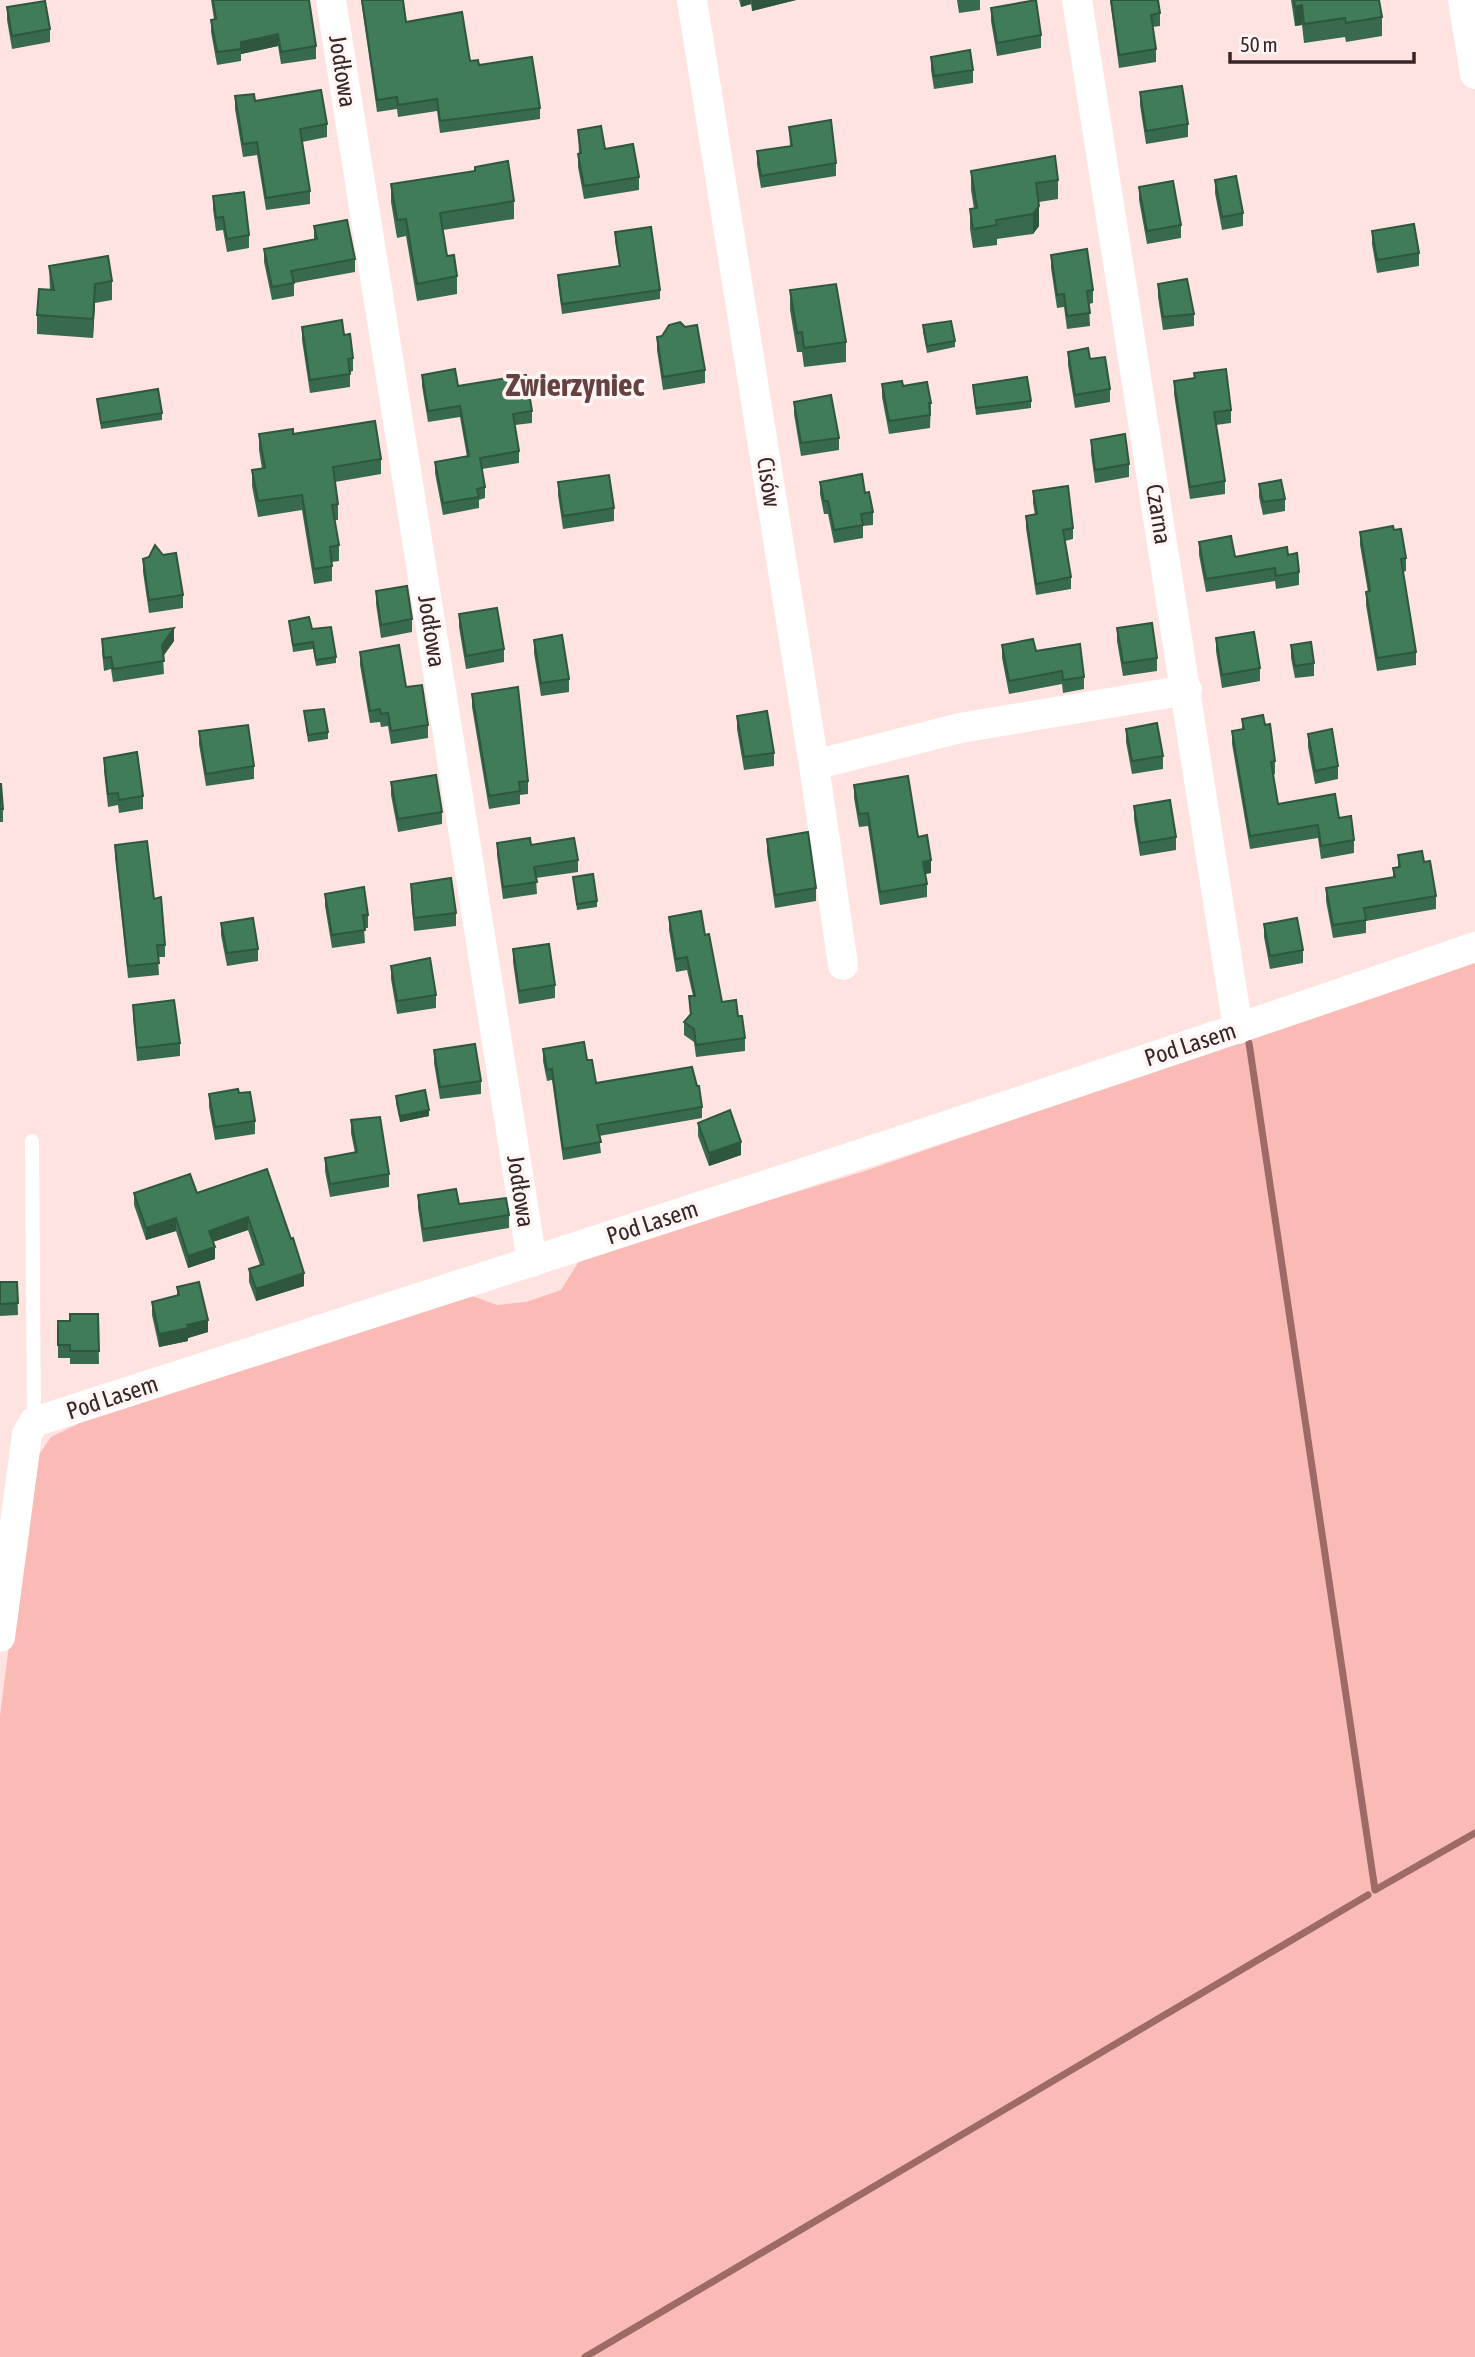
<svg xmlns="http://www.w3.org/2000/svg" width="1475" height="2357" font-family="'Asap Condensed',sans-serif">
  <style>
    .green { fill: #fabbb7 }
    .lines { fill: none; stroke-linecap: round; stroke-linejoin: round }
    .stream { stroke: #9e6a66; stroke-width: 7 }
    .lane { stroke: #fff; stroke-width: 14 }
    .street { stroke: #fff; stroke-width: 30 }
    .wall { fill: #386b4d }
    .shaded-wall { fill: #2e573e }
    .building { fill: #417c59; stroke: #2e573e; stroke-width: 2 }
    .labels { text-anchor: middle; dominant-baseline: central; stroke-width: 7; stroke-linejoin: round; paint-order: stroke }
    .street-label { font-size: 24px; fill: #362625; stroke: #fff5f5 }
    .district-label { font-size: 32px; font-weight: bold; fill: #65413f; stroke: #fff5f5 }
  </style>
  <rect width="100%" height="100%" fill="#fee3e1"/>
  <polygon class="green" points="1475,960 1475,2357 0,2357 0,1716 32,1465 51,1437 86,1420 472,1296 497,1305 526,1302 561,1290 581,1258 862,1172"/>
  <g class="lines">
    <g class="stream">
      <polyline points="1249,1043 1375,1890 1475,1833"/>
      <polyline points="585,2357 1368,1895"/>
    </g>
    <polyline class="lane" points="32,1141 34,1422"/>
    <g class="street">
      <polyline points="331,0 532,1262"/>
      <polyline points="692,0 814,765 843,965"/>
      <polyline points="1077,0 1238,1029"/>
      <polyline points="1463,0 1475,74"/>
      <polyline points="814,765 960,728 1187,690"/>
      <path d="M0,1637L27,1434L34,1422C515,1267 997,1113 1475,947"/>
    </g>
  </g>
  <g class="wall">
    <polygon points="211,0 309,0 316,46 316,59 281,64 278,46 241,54 241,61 217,65 211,32 211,20 214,19"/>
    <polygon points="361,0 403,0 406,22 470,61 479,65 540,108 540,119 440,133 437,111 398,117 397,109 377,112"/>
    <polygon points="739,0 796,0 752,11 751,4 741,7"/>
    <polygon points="957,0 980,0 980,10 959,13"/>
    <polygon points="1110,0 1158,0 1160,13 1160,26 1153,27 1156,49 1156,62 1119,68"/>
    <polygon points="1291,0 1379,0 1382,17 1382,36 1346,42 1345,37 1304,43 1302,25 1295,26"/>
    <polygon points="7,7 50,29 50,42 12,49 7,20"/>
    <polygon points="991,8 1041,35 1041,48 997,56 991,21"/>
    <polygon points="931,57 973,70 973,83 934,89 931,70"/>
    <polygon points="1140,92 1188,124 1188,137 1146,144 1140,105"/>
    <polygon points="235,96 255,101 327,124 327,137 302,142 310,191 310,204 266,210 257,155 243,157 235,109"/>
    <polygon points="789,127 836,163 836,176 761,188 757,164 757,151 790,146"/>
    <polygon points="578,130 639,177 639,190 584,199 578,167 578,154 579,153"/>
    <polygon points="475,167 514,201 514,219 443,230 447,256 457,276 457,294 417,301 406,236 397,238 391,202 391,184 475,171"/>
    <polygon points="971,171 1058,180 1058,199 1039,202 1039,226 1033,234 997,239 997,245 973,248 970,229 970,209 974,209 971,190"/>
    <polygon points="1215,180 1243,213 1243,226 1222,230 1215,193"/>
    <polygon points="1139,187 1181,225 1181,238 1147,244 1139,200"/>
    <polygon points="213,196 249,235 249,248 227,252 223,230 216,231 213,209"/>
    <polygon points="314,226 355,259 355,272 294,283 294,296 272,300 264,262 264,249 314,239"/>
    <polygon points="1372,231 1419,253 1419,266 1377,273 1372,244"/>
    <polygon points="615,232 660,290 660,299 562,314 558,284 558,275 619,266 615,241"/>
    <polygon points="1051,255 1093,290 1093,303 1089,304 1090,326 1067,329 1064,307 1057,308 1051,268"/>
    <polygon points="49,266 112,281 112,300 95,303 93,338 37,334 37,315 50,290"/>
    <polygon points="1158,284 1194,314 1194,326 1163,330 1158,297"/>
    <polygon points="790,290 846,342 846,362 804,367 802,352 797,352 790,310"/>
    <polygon points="923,325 955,341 955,347 927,353 923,332"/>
    <polygon points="302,327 344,335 353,358 353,371 350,372 350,387 310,393 302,340"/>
    <polygon points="657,337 705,370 705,383 663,390 657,350"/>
    <polygon points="1068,352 1090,359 1110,389 1110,402 1075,408 1068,365"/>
    <polygon points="1194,373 1231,410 1231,423 1216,425 1225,481 1225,494 1190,499 1174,394 1174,381 1194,378"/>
    <polygon points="422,375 532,411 532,423 515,425 519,451 519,463 482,469 485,487 485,498 479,500 479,508 443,515 435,473 435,462 467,457 460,417 428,422 422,386"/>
    <polygon points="882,384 903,386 931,403 930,428 889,434 882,397"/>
    <polygon points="973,385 1031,401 1031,408 976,415"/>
    <polygon points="97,399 162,413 162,420 101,429"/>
    <polygon points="794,402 839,438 839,450 801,456 794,414"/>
    <polygon points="259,434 293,434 381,459 381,474 335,482 338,504 338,520 335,520 339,545 339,561 332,562 332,581 314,584 302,510 258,517 252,486 252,470 262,469 259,450"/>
    <polygon points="1091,440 1129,464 1129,477 1095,483 1091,453"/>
    <polygon points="558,482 614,508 614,521 563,529 558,495"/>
    <polygon points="820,482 865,493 873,512 873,525 863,526 863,538 834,543 828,514 824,514 820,494"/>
    <polygon points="1259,484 1285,499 1285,511 1263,515 1259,497"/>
    <polygon points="1033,491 1073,528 1073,539 1065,541 1071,577 1071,589 1036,595 1026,528 1026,516 1035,515 1033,503"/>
    <polygon points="1394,530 1406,558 1406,571 1403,572 1416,652 1416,665 1377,671 1366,605 1366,592 1368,592 1360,545 1360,532"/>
    <polygon points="1199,542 1235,557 1288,555 1299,572 1299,585 1276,589 1275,581 1206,592 1199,555"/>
    <polygon points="143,559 183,595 183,608 149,613 143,572"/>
    <polygon points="376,591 412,619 412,632 381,638 376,604"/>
    <polygon points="459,614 504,649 504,662 466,669 459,627"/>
    <polygon points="289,621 312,629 336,657 336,663 316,666 313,649 293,652"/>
    <polygon points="1117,628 1157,658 1157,671 1123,676 1117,641"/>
    <polygon points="1216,638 1260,668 1260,681 1222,688 1216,651"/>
    <polygon points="102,639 174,641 163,656 164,674 113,682 111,669 104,671 102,652"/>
    <polygon points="534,640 569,679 569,692 541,696 534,653"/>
    <polygon points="1002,645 1036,651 1084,677 1084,689 1063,693 1062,684 1009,694 1002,658"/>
    <polygon points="1291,645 1314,663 1314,676 1295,678 1291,658"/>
    <polygon points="360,652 406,687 428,725 428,738 391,744 388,726 381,727 380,722 370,723 360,665"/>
    <polygon points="472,694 528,781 528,794 520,795 520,804 489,809 472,707"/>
    <polygon points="304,711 328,732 328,739 308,742"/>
    <polygon points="737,716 774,753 774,766 744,770 737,729"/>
    <polygon points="1242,719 1265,725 1275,761 1275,774 1273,775 1278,804 1339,818 1354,840 1354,853 1321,859 1318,838 1250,849 1232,744 1232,731 1242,729"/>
    <polygon points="1126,729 1163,756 1163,769 1132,774 1126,742"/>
    <polygon points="199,731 254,766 254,779 206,786 199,744"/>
    <polygon points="1308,734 1338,766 1338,779 1315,784 1308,747"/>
    <polygon points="104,758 143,796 143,809 119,813 118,805 108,807 104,771"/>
    <polygon points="391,782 442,812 442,824 398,832 391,795"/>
    <polygon points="0,784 3,809 3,822 0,822"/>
    <polygon points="854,785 918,837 931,873 925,874 927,884 927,897 880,905 868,826 859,827 854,798"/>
    <polygon points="1134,806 1176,837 1176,850 1140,856 1134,819"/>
    <polygon points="767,839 816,888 816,901 775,908 767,852"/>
    <polygon points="497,843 531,845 578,860 578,872 536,878 537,894 503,899 497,855"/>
    <polygon points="115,845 154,899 165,945 165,957 158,957 159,975 128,978 115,857"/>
    <polygon points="1398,855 1424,862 1436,896 1436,909 1366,921 1366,933 1333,938 1326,901 1326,888 1393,877 1393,868 1398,867"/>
    <polygon points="573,877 597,901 597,907 577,910"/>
    <polygon points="411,884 456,913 456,926 414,931 411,897"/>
    <polygon points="325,894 368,915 368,928 364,928 365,943 332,948 325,906"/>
    <polygon points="669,917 705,935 722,1002 738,1016 745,1038 745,1051 696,1057 694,1042 684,1035 684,1022 690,1015 689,996 693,996 687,970 676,972 669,930"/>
    <polygon points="221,923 258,949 258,961 227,966 221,935"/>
    <polygon points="1264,924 1303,950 1303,963 1270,969 1264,937"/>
    <polygon points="513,949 555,985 555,998 519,1004 513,962"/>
    <polygon points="391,966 436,995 436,1008 397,1014 391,979"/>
    <polygon points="133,1005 180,1043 180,1056 137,1061 133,1018"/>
    <polygon points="543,1049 587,1060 596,1083 702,1107 702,1118 599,1136 601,1153 563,1160 552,1080 547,1081 543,1061"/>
    <polygon points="434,1050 481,1081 481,1094 440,1099 434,1063"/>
    <polygon points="239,1093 255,1121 255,1134 215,1140 209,1107 209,1094"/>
    <polygon points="396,1096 429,1116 400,1122 396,1103"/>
    <polygon points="351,1120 389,1174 389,1187 330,1197 325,1171 325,1158 355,1153 351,1133"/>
    <polygon points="698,1123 741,1155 709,1166 698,1136"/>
    <polygon points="267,1169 304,1286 256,1301 249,1282 249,1269 260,1265 248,1230 213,1242 215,1259 188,1268 176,1231 146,1240 134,1205 134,1193 197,1193"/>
    <polygon points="418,1195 509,1215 509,1228 423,1242 418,1208"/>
    <polygon points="0,1282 17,1282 18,1315 0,1316"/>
    <polygon points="177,1287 208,1332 188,1338 188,1341 159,1347 152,1315 152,1302 177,1296"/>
    <polygon points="98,1314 99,1364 70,1364 70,1358 58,1358 58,1321 70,1321"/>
  </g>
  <g class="shaded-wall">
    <polygon points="741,0 751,0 751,4 741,7"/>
    <polygon points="752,0 796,0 752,11"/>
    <polygon points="1302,5 1302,25 1295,26 1295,7"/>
    <polygon points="278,34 278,46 241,54 241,42"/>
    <polygon points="1039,206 1039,226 1033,234 1033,214"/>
    <polygon points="95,284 95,303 93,338 93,319"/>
    <polygon points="174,628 174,641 162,658 162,645"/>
    <polygon points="931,860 931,873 923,874 923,862"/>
    <polygon points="429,1110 429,1116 400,1122 400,1116"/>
    <polygon points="741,1142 741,1155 709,1166 709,1153"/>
    <polygon points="248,1217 248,1230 209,1243 209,1231"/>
    <polygon points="176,1218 176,1231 146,1240 146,1228"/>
    <polygon points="215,1247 215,1259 188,1268 188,1256"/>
    <polygon points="304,1273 304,1286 256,1301 256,1289"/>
    <polygon points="208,1320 208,1332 188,1338 188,1341 159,1347 159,1334 187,1325"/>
  </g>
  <g class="building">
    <polygon points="213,0 309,0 316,46 281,52 278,34 241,42 241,49 217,52 211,20 216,19"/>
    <polygon points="362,0 403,0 406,22 462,12 470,61 478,60 479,65 532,57 540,108 440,121 437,99 398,105 397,97 377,100"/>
    <polygon points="1036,0 1041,35 997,43 991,8"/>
    <polygon points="1111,0 1158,0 1160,13 1151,15 1156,49 1119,55"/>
    <polygon points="1294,0 1379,0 1382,17 1346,23 1345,18 1304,24 1302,5 1295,7"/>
    <polygon points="45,1 50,29 12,36 7,7"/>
    <polygon points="970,50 973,70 934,76 931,57"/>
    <polygon points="1182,86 1188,124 1146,131 1140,92"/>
    <polygon points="321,90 327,124 300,129 310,191 266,198 257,142 243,144 235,96 254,94 255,101"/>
    <polygon points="831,120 836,163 761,176 757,151 792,146 789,127"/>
    <polygon points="601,126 605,149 633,144 639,177 584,186 578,154 581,153 578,130"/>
    <polygon points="1055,156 1058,180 1036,183 1039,206 1033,214 996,220 997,225 973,229 970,209 977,208 971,171"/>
    <polygon points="508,161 514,201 440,213 447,256 454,255 457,276 417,284 406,219 397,220 391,184 475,171 475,167"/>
    <polygon points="1236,176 1243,213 1222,217 1215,180"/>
    <polygon points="1173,181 1181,225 1147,231 1139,187"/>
    <polygon points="244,192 249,235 227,239 223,217 216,218 213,196"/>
    <polygon points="347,220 355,259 291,271 294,283 272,287 264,249 317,239 314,226"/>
    <polygon points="1414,224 1419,253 1377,260 1372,231"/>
    <polygon points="651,227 660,290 562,304 558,275 620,266 615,232"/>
    <polygon points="1087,249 1093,290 1087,291 1090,313 1067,316 1064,294 1057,295 1051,255"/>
    <polygon points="108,256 112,281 95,284 93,319 37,315 39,289 54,290 49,266"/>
    <polygon points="1187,279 1194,314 1163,317 1158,284"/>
    <polygon points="836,284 846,342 804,348 802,332 797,333 790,290"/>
    <polygon points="342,320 344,335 350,334 353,358 348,359 350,374 310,380 302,327"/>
    <polygon points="951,321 955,341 927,346 923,325"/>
    <polygon points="680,322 685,327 697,325 705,370 663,377 657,337 662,336 669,325"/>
    <polygon points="1088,348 1090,359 1105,357 1110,389 1075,395 1068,352"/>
    <polygon points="455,369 458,386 526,375 532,411 513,414 519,451 480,458 485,487 477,489 479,497 443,503 435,462 469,456 460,406 428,411 422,375"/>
    <polygon points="1226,369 1231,410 1214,412 1225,481 1190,487 1174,381 1195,378 1194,373"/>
    <polygon points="1027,377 1031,401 976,408 973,385"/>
    <polygon points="902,381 903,386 927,382 931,403 929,403 930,415 889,421 882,384"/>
    <polygon points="158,389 162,413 101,423 97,399"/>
    <polygon points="831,395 839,438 801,443 794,402"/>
    <polygon points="375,421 381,459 333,467 338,504 332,505 339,545 330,547 332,566 314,569 302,495 258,501 252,470 265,468 259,434 293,429 293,434"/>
    <polygon points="1125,434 1129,464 1095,470 1091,440"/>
    <polygon points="862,474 865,493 869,492 873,512 861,514 863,525 834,530 828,501 824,501 820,482"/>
    <polygon points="609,475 614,508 563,516 558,482"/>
    <polygon points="1281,480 1285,499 1263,502 1259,484"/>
    <polygon points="1068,486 1073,528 1063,530 1071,577 1036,584 1026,516 1037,514 1033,491"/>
    <polygon points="1393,526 1394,530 1401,529 1406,558 1401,559 1416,652 1377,658 1366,592 1370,591 1360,532"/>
    <polygon points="1231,536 1235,557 1287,547 1288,555 1297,553 1299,572 1276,576 1275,568 1206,579 1199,542"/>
    <polygon points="155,545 163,555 176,553 183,595 149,600 143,559 149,557"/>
    <polygon points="407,586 412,619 381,625 376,591"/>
    <polygon points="497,608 504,649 466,656 459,614"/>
    <polygon points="309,617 312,629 331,627 336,657 316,660 313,642 293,645 289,621"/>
    <polygon points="1152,623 1157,658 1123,663 1117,628"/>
    <polygon points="174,628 162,645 164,661 113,669 111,657 104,658 102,639"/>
    <polygon points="1254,632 1260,668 1222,675 1216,638"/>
    <polygon points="562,635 569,679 541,683 534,640"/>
    <polygon points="1033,639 1036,651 1080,644 1084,677 1063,680 1062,671 1009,681 1002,645"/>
    <polygon points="1311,642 1314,663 1295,666 1291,645"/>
    <polygon points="399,645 406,687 422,685 428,725 391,731 388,713 381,714 380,709 370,711 360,652"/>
    <polygon points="518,687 528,781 519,782 520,791 489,796 472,694"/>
    <polygon points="324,709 328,732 308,735 304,711"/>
    <polygon points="767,711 774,753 744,757 737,716"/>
    <polygon points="1263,715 1265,725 1270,724 1275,761 1271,762 1278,804 1335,794 1339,818 1351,816 1354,840 1321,846 1318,825 1250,836 1232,731 1244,729 1242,719"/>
    <polygon points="1157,723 1163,756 1132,761 1126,729"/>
    <polygon points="248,725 254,766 206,774 199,731"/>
    <polygon points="1332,729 1338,766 1315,771 1308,734"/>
    <polygon points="137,752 143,796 119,800 118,793 108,794 104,758"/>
    <polygon points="436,775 442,812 398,819 391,782"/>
    <polygon points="908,776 918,837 927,835 931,860 923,862 927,884 880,892 868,813 859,814 854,785"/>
    <polygon points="0,784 1,784 3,809 0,809"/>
    <polygon points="1170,800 1176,837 1140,843 1134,806"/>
    <polygon points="808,832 816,888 775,895 767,839"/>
    <polygon points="530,838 531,845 574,838 578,860 534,867 537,882 503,887 497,843"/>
    <polygon points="147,841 154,899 161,897 165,945 157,945 159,963 128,966 115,845"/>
    <polygon points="1422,851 1424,862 1430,861 1436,896 1364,908 1366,920 1333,925 1326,888 1395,877 1393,868 1400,867 1398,855"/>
    <polygon points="593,874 597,901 577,904 573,877"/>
    <polygon points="451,878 456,913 414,918 411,884"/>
    <polygon points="364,887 368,915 363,915 365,930 332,935 325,894"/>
    <polygon points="701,911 705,935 709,934 722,1002 736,1000 738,1016 742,1016 745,1038 696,1045 694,1029 684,1022 691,1014 689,996 695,996 687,957 676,959 669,917"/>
    <polygon points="253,918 258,949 227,953 221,923"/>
    <polygon points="1297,918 1303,950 1270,956 1264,924"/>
    <polygon points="549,944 555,985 519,991 513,949"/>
    <polygon points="430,958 436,995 397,1001 391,966"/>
    <polygon points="174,1000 180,1043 137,1048 133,1005"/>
    <polygon points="584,1042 587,1060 592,1060 596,1083 692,1067 697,1086 699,1086 702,1107 597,1125 601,1142 563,1149 552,1069 547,1070 543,1049"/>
    <polygon points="475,1044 481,1081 440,1087 434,1050"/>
    <polygon points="238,1089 239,1093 250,1092 255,1121 215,1127 209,1094"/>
    <polygon points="425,1090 429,1110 400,1116 396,1096"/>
    <polygon points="730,1110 741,1142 709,1153 698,1123"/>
    <polygon points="380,1117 389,1174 330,1184 325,1158 357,1152 351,1120"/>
    <polygon points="267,1169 291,1239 293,1238 304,1273 256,1289 249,1269 264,1264 248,1217 209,1231 215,1247 188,1256 176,1218 146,1228 134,1193 190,1174 197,1193"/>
    <polygon points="456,1189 459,1204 506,1198 509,1215 423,1229 418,1195"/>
    <polygon points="0,1282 17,1282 18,1303 0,1304"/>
    <polygon points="199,1282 208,1320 187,1325 188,1328 159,1334 152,1302 179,1295 177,1287"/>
    <polygon points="70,1314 98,1314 99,1351 70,1351 70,1345 58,1345 58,1321 70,1321"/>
  </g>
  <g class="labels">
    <g class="street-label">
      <text transform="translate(343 71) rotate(81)">Jodłowa</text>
      <text transform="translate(769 482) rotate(81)">Cisów</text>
      <text transform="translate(1159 514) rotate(81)">Czarna</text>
      <text transform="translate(432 631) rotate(81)">Jodłowa</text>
      <text transform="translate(1190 1044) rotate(-18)">Pod Lasem</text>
      <text transform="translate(521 1191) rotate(81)">Jodłowa</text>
      <text transform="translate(652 1222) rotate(-18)">Pod Lasem</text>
      <text transform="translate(112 1397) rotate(-18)">Pod Lasem</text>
    </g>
    <g class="district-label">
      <text x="575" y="384">Zwierzyniec</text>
    </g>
  </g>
  <path d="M1230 52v10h184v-10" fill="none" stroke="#362625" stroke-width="3.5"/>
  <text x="1240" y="52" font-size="21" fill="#362625" stroke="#fff5f5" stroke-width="5" paint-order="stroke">50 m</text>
</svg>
